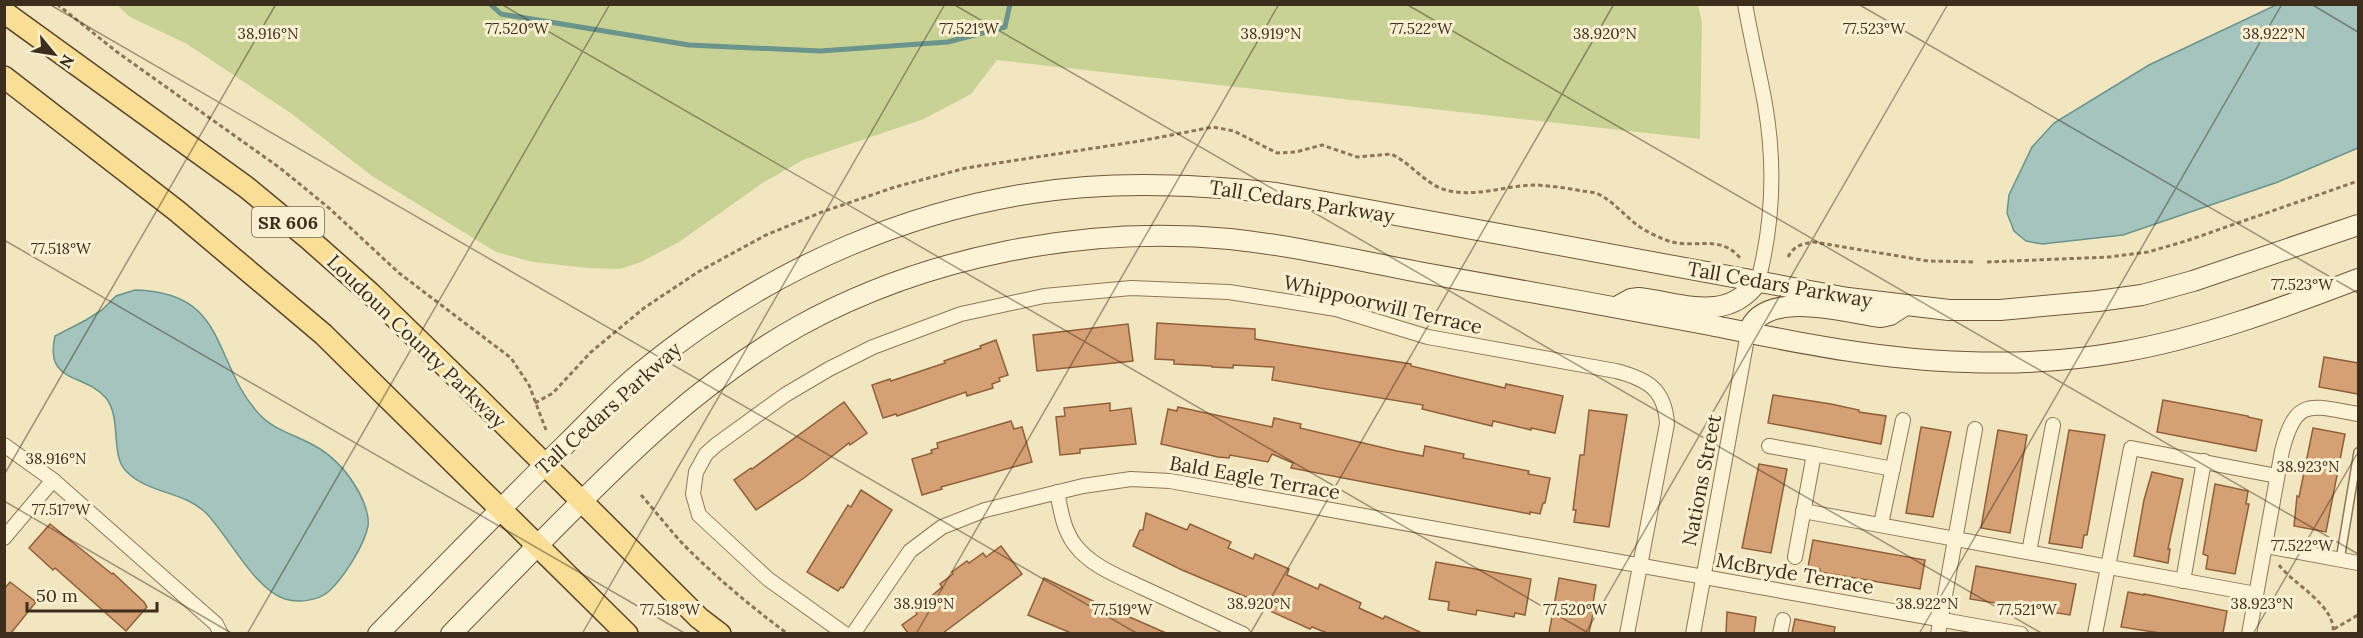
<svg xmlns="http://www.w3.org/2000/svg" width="2363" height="638" font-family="Lora,serif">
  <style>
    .green { fill: #c8d294 }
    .water { fill: #a4c4bd; stroke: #6a948c; stroke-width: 1.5 }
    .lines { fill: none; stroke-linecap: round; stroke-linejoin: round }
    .stream { stroke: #6a948c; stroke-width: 5 }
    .building { fill: #d5a073; stroke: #90603a; stroke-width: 1.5 }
    .lane-casing { stroke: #8e7756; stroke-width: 10 }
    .street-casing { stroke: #8e7756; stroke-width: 16 }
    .secondary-casing { stroke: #70583a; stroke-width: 22 }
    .primary-casing { stroke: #5c442b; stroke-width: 24 }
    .path { stroke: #8e7756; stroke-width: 3; stroke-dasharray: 4.5 3; stroke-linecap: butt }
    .lane { stroke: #fcf3d6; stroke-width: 7 }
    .street { stroke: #fcf3d6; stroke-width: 14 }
    .secondary { stroke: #fcf3d6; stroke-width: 20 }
    .primary { stroke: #f9df95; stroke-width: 21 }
    .ticks { fill: none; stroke: #3c2d1c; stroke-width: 1.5; stroke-opacity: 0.45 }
    .labels { text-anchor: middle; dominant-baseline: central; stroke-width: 6; stroke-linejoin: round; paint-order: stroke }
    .shield { fill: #f9f0d2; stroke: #756853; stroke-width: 1.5 }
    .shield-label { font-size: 18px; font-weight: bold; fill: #3c2d1c }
    .street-label { font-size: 20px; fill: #3c2d1c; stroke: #f9f0d2 }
    .ticks-label { font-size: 15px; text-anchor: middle; fill: #3c2d1c; stroke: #f9f0d2; stroke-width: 6; stroke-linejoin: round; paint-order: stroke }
  </style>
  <rect width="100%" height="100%" fill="#f2e6c1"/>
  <polygon class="green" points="117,5 1698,5 1702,22 1700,139 997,60 971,94 924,119 803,160 764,182 679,242 641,262 620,269 588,268 533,262 496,252 372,176 292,114 187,44 130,17"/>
  <g class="water">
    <polygon points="2276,5 2358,5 2358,148 2278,182 2123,235 2042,244 2026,241 2014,231 2007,213 2009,195 2032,147 2054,123 2149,65"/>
    <path d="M135,290C230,292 211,363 260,415C274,430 298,436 315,446C330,454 345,469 354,484C361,494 370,514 368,526C364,546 343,579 328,592C317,601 298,603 285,599C254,589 228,535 206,513C184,491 148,494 126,471C110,455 122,418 106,398C85,373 44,384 55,336L86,320L102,310L116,296Z"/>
  </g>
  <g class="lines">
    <polyline class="stream" points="490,4 501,14 689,45 820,51 948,42 1005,27 1010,4"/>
  </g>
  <g class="building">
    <polygon points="1157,323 1255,329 1255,339 1411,364 1411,366 1466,379 1505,388 1506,384 1563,396 1555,433 1531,428 1531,430 1493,421 1492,426 1422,409 1423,405 1272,380 1274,367 1233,365 1233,368 1212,367 1212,366 1174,364 1174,360 1155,359"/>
    <polygon points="1128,324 1133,361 1037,371 1033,335"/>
    <polygon points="996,340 1008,375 999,378 1000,381 992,384 993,388 967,396 966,392 897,416 896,414 883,418 872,385 890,379 891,381 945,363 944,361 981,348 980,346"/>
    <polygon points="2324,357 2358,363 2358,394 2319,387"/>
    <polygon points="1773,395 1831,404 1859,410 1859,412 1886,416 1881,444 1768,423"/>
    <polygon points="2163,400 2248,416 2248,417 2262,420 2256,451 2157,432"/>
    <polygon points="844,402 867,433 850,445 849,443 804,478 756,510 734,480 751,468 752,469"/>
    <polygon points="1110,403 1110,411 1131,408 1136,444 1080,449 1080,453 1060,455 1056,417 1065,416 1064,408"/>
    <polygon points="1178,407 1272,427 1274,418 1301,424 1300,428 1397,451 1423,456 1425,446 1464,454 1463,458 1529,471 1528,474 1550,478 1545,503 1543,503 1540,514 1530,512 1530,514 1291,468 1293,463 1272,454 1268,462 1230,455 1229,458 1218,457 1161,444 1168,409 1177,411"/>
    <polygon points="1589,410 1627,415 1609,527 1574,522 1576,510 1573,510 1580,455 1584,455"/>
    <polygon points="1011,421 1014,429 1022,427 1032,462 941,487 942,489 922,495 912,459 932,453 931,450 938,448 937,443"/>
    <polygon points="1921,427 1951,432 1933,517 1906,513"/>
    <polygon points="2313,428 2345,434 2326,532 2294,526 2297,496 2299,497"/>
    <polygon points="1998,430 2027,435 2010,533 1981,528"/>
    <polygon points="2069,430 2105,435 2087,535 2084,535 2082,548 2049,543"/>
    <polygon points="1759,464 1787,469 1771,553 1742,548"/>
    <polygon points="2152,472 2183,479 2168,549 2170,549 2168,563 2134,556 2144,500"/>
    <polygon points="2215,484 2248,491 2246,504 2249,504 2235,574 2206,569 2208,556 2203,554"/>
    <polygon points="861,490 892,510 843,588 841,587 838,591 807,572 848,505 851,507"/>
    <polygon points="1146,513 1187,530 1190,524 1231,542 1228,548 1253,559 1255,554 1289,569 1287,575 1318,589 1320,584 1361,603 1359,608 1383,619 1385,616 1422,633 1327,633 1312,627 1310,629 1261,607 1263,604 1182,570 1133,546 1140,530 1143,530"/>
    <polygon points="50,524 112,574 113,573 144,602 147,607 126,631 55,568 53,570 29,548"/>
    <polygon points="1813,540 1925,560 1920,589 1820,572 1820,569 1808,567"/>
    <polygon points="1001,546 1022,574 943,633 908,633 902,625 917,614 915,610 942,587 940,584 953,574 952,572 967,561 969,563 983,553 986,557"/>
    <polygon points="1436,562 1531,579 1525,615 1515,613 1514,617 1477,610 1476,615 1448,610 1449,602 1429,599"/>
    <polygon points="1976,566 2076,584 2070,615 1970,599"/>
    <polygon points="1044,578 1093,601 1166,633 1071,633 1028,615"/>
    <polygon points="1559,578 1596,585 1593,603 1595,604 1589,633 1549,633"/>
    <polygon points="10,582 36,602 11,633 4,633 4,589"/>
    <polygon points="2128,592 2144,595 2144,594 2227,611 2223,633 2160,633 2121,627"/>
    <polygon points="1727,612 1756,617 1754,633 1726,633"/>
    <polygon points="1795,619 1835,627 1834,633 1792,633"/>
  </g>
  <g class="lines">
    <defs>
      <polyline id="lane" points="2340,560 2358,452"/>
      <g id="street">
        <path d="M1745,4C1751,38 1759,71 1765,104C1775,162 1773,224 1758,281"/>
        <polyline points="4,445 53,480 216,624 221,634"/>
        <polyline points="1769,446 1814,454 1795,557"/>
        <polyline points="1814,454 1893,469"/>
        <path d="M1057,492C1061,511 1063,529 1075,545C1091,566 1118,576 1141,587C1175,603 1209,618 1243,634"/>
        <polyline points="1803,511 2256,594"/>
        <polyline points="1881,524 1903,420"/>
        <polyline points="4,538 53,480"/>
        <polyline points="2266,546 2358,563"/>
        <polyline points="2029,552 2053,425"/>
        <polyline points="2183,581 2204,461"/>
        <path d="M845,634L768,579L699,515L693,494L696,472L706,454L716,445L785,395L829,369L873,347L961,314L1044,296L1131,288L1229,292L1336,309L1428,337L1616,371C1647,379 1665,389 1667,424L1627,634"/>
        <polyline points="853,634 910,551 942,527 985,510 1083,486 1131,479 1170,481 2021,634"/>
        <polyline points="1693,634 1748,333"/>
        <polyline points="1780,634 1783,620"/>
        <polyline points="1938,634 1975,429"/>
        <polyline points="2095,634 2131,448 2277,476"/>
        <path d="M2249,634L2282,451C2296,396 2311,406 2358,414"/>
      </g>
      <g id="secondary">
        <path d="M1620,305L1631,299L1639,298C1683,303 1726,324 1758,281"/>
        <path d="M1748,333C1763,287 1847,313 1881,317L1890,315L1904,306"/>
        <path d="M378,634C440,571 501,508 564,446C589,422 613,395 640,373C766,269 922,199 1086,187C1150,182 1213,186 1276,193L1848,298L1949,310H2000L2098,301L2142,295L2193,281L2358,225"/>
        <path d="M451,634C480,604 509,575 538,545C620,462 696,384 799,326C926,256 1086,225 1230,239C1295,246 1360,261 1424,273C1519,290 1615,307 1710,325C1795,342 1879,360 1966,362C2017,364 2070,361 2121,352C2202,338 2282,308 2358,279"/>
      </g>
      <g id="primary">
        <polyline points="4,12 246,187 309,239 370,293 476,396 699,618 720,634"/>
        <polyline points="4,77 177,211 323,334 627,634"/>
      </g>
    </defs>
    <use href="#lane" class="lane-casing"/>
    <use href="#street" class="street-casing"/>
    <use href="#secondary" class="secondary-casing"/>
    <use href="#primary" class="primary-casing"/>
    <g class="path">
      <polyline points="57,4 117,52 280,168 329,208 399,273 511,358 529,385 546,430"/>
      <path d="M1788,257C1794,246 1801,244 1814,242L1928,261L1976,262"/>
      <polyline points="1987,262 2109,257 2148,252 2186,241 2358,181"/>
      <path d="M535,403L553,393L591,352L644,308L698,272L766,235L822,212L895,187L966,168L1140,141L1213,127L1234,131L1277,153L1296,152L1322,145L1357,157L1391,154C1409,162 1422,180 1440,188C1471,200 1505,185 1536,185C1556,186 1576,190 1596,193C1612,200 1623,214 1637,225C1645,231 1656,236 1666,240C1694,251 1719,232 1741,259"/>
      <path d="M641,495C658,514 674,536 693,554C723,583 754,609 788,634"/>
      <path d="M2279,565C2294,585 2337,606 2333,634"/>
      <polyline points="2334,629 2358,615"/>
    </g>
    <use href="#lane" class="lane"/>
    <use href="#street" class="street"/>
    <use href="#secondary" class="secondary"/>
    <use href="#primary" class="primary"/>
  </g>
  <path class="ticks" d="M49,4L1138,634M501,4L1590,634M953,4L2043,634M1406,4L2358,554M1858,4L2358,293M2311,4L2358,32M4,240L686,634M4,475L276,4M4,501L233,634M247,634L610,4M582,634L945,4M916,634L1279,4M1250,634L1614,4M1585,634L1948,4M1919,634L2282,4M2253,634L2358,452"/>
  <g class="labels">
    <rect class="shield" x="252" y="207" width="72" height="30" rx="4.5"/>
    <g class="shield-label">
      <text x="288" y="222">SR 606</text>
    </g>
    <g class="street-label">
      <text transform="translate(1302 201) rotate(9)">Tall Cedars Parkway</text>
      <text transform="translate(1780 284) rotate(10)">Tall Cedars Parkway</text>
      <text transform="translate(1383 304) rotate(13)">Whippoorwill Terrace</text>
      <text transform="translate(417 341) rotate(44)">Loudoun County Parkway</text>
      <text transform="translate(608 408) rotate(-42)">Tall Cedars Parkway</text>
      <text transform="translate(1255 477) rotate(10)">Bald Eagle Terrace</text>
      <text transform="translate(1701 480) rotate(-79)">Nations Street</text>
      <text transform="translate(1795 573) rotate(10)">McBryde Terrace</text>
    </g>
  </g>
  <g class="ticks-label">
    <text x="517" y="34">77.520°W</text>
    <text x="969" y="34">77.521°W</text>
    <text x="1421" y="34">77.522°W</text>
    <text x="1874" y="34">77.523°W</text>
    <text x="268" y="39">38.916°N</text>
    <text x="1271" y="39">38.919°N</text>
    <text x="1605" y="39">38.920°N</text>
    <text x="2274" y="39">38.922°N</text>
    <text x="61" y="254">77.518°W</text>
    <text x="2302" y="290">77.523°W</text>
    <text x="56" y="464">38.916°N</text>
    <text x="2308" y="472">38.923°N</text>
    <text x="61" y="515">77.517°W</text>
    <text x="2302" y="551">77.522°W</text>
    <text x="924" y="609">38.919°N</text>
    <text x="1259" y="609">38.920°N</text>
    <text x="1927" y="609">38.922°N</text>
    <text x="2262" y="609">38.923°N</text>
    <text x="670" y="615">77.518°W</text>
    <text x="1122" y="615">77.519°W</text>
    <text x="1575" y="615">77.520°W</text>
    <text x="2027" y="615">77.521°W</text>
  </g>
  <rect width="2363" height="638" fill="none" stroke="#3c2d1c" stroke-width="12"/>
  <g transform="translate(54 54) rotate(120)" stroke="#f9f0d2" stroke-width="4.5" paint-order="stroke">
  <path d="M0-4.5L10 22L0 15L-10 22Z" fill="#3c2d1c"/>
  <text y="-9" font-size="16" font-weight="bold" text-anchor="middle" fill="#3c2d1c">N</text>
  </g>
  <path d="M27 602v9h130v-9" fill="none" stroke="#3c2d1c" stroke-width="3"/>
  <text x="36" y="602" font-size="18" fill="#3c2d1c" stroke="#f9f0d2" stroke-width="4.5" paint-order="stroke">50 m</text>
</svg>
